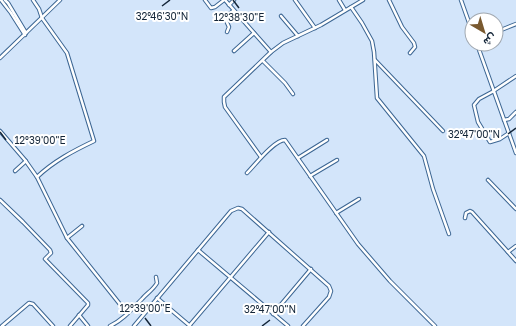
<svg xmlns="http://www.w3.org/2000/svg" width="516" height="326" font-family="'Golos Text',Vazirmatn,sans-serif">
  <style>
    .lines { fill: none; stroke-linecap: round; stroke-linejoin: round }
    .minor-casing { stroke: #3c6693; stroke-width: 4.5 }
    .minor { stroke: #fff; stroke-width: 2.5 }
    .ticks { fill: none; stroke: #142639; stroke-width: 1.5 }
    .ticks-label { font-size: 10px; text-anchor: middle; fill: #142639; stroke: #fff; stroke-width: 4; stroke-linejoin: round; paint-order: stroke }
  </style>
  <rect width="100%" height="100%" fill="#d3e5fa"/>
  <g class="lines">
    <defs>
      <g id="minor">
        <polyline points="1,0 11,13 25,35"/>
        <polyline points="5,0 8,3 26,33"/>
        <path d="M33,0L39,9L42,18L67,53L94,141C73,151 54,161 37,177"/>
        <polyline points="205,0 211,8 215,7 224,0"/>
        <polyline points="225,0 271,52"/>
        <polyline points="295,0 315,28"/>
        <polyline points="339,0 345,10"/>
        <polyline points="389,0 402,27 414,43 415,47 410,53"/>
        <polyline points="461,0 472,31"/>
        <polyline points="229,5 234,0"/>
        <polyline points="351,7 362,23 372,41 374,52 377,98 424,156 433,189 449,234"/>
        <polyline points="281,16 298,36"/>
        <polyline points="227,32 229,27 225,18 233,11"/>
        <polyline points="496,32 516,24"/>
        <polyline points="477,44 516,153"/>
        <polyline points="234,51 254,33"/>
        <polyline points="0,58 60,0"/>
        <polyline points="375,60 443,131"/>
        <polyline points="263,61 285,83 293,94"/>
        <polyline points="504,120 509,119 516,112"/>
        <polyline points="0,131 25,160 37,177 67,238 82,226"/>
        <polyline points="509,133 500,139 490,142 478,122 474,105 479,99 492,92 516,76"/>
        <polyline points="261,157 225,107 224,102 224,97 271,52 283,43 321,25 363,0"/>
        <polyline points="298,158 327,140"/>
        <polyline points="15,171 26,161"/>
        <path d="M247,173C255,165 274,140 285,140L358,244L390,281L435,326"/>
        <polyline points="310,176 337,160"/>
        <polyline points="488,180 516,209"/>
        <polyline points="0,200 23,222 50,250 51,253 45,259 88,303 88,305 70,326"/>
        <polyline points="336,213 359,199"/>
        <polyline points="465,218 466,213 470,211 472,212 508,252 516,246"/>
        <polyline points="67,238 127,313"/>
        <polyline points="198,250 288,326"/>
        <polyline points="508,252 516,261"/>
        <polyline points="157,298 190,326"/>
        <polyline points="273,314 311,269"/>
        <polyline points="79,315 88,326"/>
        <polyline points="2,326 29,303 33,304 53,326"/>
        <path d="M110,326C123,320 132,309 142,299C147,293 153,290 157,283L156,277"/>
        <polyline points="134,326 231,211 238,208 242,209 329,286 331,291 329,297 303,326"/>
        <polyline points="189,326 269,232"/>
      </g>
    </defs>
    <use href="#minor" class="minor-casing"/>
    <use href="#minor" class="minor"/>
  </g>
  <path class="ticks" d="M233,0L239,8M162,6L170,0M0,132L6,140M508,134L516,128M145,318L151,326M262,326L270,320"/>
  <g class="ticks-label">
    <text x="162" y="20">32°46'30"N</text>
    <text x="239" y="21">12°38'30"E</text>
    <text x="474" y="138">32°47'00"N</text>
    <text x="40" y="144">12°39'00"E</text>
    <text x="145" y="312">12°39'00"E</text>
    <text x="270" y="313">32°47'00"N</text>
  </g>
  <g transform="translate(484 32) rotate(142)"><circle r="19" fill="#ffffff" stroke="#a1a8b0"/>
  <path d="M0-3L7 15L0 10L-7 15Z" fill="#79592f"/>
  <text y="-6" font-size="11" font-weight="bold" text-anchor="middle" fill="#142639">ش</text>
  </g>
</svg>
